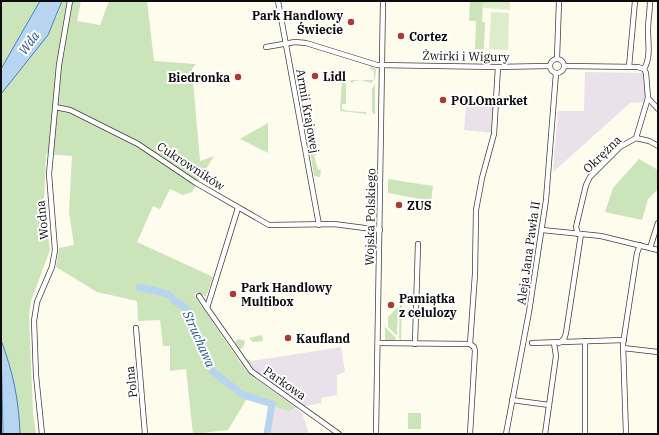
<svg xmlns="http://www.w3.org/2000/svg" width="659" height="435" font-family="'IBM Plex Serif',serif">
  <style>
    .industrial { fill: #eae1ea }
    .green { fill: #cbe4ba }
    .pitch { fill: #ddeccb }
    .water { fill: #b7d4f0; stroke: #4581c0 }
    .lines { fill: none; stroke-linecap: round; stroke-linejoin: round }
    .river { stroke: #b7d4f0; stroke-width: 7 }
    .minor-casing { stroke: #3f3f3f; stroke-width: 6 }
    .minor { stroke: #fff; stroke-width: 4.5 }
    .poi-dot { fill: #af3a32; stroke: #fff; stroke-width: 1.5 }
    .labels { text-anchor: middle; dominant-baseline: central; stroke-width: 4; stroke-linejoin: round; paint-order: stroke }
    .poi-label { font-size: 12px; font-weight: bold; fill: #0c0c0c; stroke: #fff; text-anchor: start }
    .street-label { font-size: 12px; fill: #0c0c0c; stroke: #fff }
    .water-label { font-size: 13px; font-style: italic; fill: #225592; stroke: #fff }
  </style>
  <rect width="100%" height="100%" fill="#fdfced"/>
  <g class="industrial">
    <polygon points="585,72 644,73 646,102 630,103 553,172 558,111 584,111"/>
    <polygon points="467,95 479,96 480,102 494,102 492,133 464,130"/>
    <polygon points="341,347 345,372 337,375 337,395 321,398 322,403 296,408 251,376 240,363"/>
    <polygon points="274,403 289,405 302,413 309,434 268,434"/>
  </g>
  <g class="green">
    <polygon points="1,1 40,1 1,69"/>
    <path d="M62,1H81L77,21L100,25L109,1H147L154,61L196,64L192,69L200,161L214,156L192,192L183,195L170,189L160,209L153,206L137,242L213,277L206,297L197,292L194,295L246,371L296,408L288,411L248,397L228,430L193,434L186,369L170,371V346H163L160,320L138,321L137,301L97,292L56,267L59,248L74,245L69,212L72,156L46,154L44,202L50,250L31,301L29,315L33,413L36,434H20C19,401 13,371 1,340V94L38,47L57,16Z"/>
    <polygon points="470,1 483,1 482,22 485,22 484,49 475,49 476,21 469,21"/>
    <polygon points="370,66 376,69 375,79 371,83 361,80 354,81 353,83 350,82 351,80 374,80 374,70 370,69"/>
    <polygon points="342,80 344,80 346,85 346,104 342,104 342,109 348,111 366,112 367,114 340,111"/>
    <polygon points="375,84 375,114 374,114 372,112 372,89"/>
    <polygon points="268,123 268,153 240,139"/>
    <polygon points="310,151 317,151 316,155 314,155 318,170 321,169 320,177 314,176"/>
    <polygon points="639,159 658,170 658,189 648,199 642,220 605,212 613,188"/>
    <polygon points="388,179 433,186 431,201 388,193"/>
    <polygon points="400,302 402,302 401,341 399,338"/>
    <polygon points="398,307 397,335 396,335 388,327 388,317"/>
    <polygon points="385,327 396,338 395,340 385,340"/>
    <polygon points="262,335 263,341 253,342 249,338"/>
    <polygon points="238,339 245,341 244,346 240,350 247,359 250,360 251,368 236,345 235,342"/>
    <rect x="408" y="413" width="13" height="16"/>
  </g>
  <g class="pitch">
    <polygon points="483,1 510,1 510,10 483,8"/>
    <polygon points="491,12 509,13 508,50 489,49"/>
  </g>
  <g class="water">
    <polygon points="40,1 62,1 48,35 1,94 1,69"/>
    <path d="M1,340C13,372 19,400 20,434H3Z"/>
  </g>
  <g class="lines">
    <polyline class="river" points="139,287 168,294 176,302 182,305 189,312 191,321 212,371 243,395 272,404 267,434"/>
    <defs>
      <g id="minor">
        <polyline points="278,1 319,225"/>
        <path d="M650,1C650,11 648,21 648,30C648,43 651,58 644,69L646,73L648,98L658,109"/>
        <polyline points="266,47 295,42 306,43 377,65 498,67 549,66"/>
        <polyline points="557,58 559,1"/>
        <circle cx="557" cy="66" r="7"/>
        <polyline points="564,66 638,67 644,69"/>
        <polyline points="629,67 635,1"/>
        <polyline points="55,107 70,110 138,144 196,183 269,225 334,224 380,230"/>
        <polyline points="636,138 649,141 658,146"/>
        <polyline points="238,208 207,308 251,371 339,434"/>
        <polyline points="542,230 601,236 658,250"/>
        <polyline points="578,234 576,227 586,185 590,177 620,147 636,138 648,98"/>
        <polyline points="650,248 658,223"/>
        <polyline points="199,296 207,308"/>
        <polyline points="136,328 145,434"/>
        <polyline points="378,343 470,344"/>
        <polyline points="532,343 624,340"/>
        <polyline points="559,343 564,339 566,333 581,234"/>
        <polyline points="415,344 418,244"/>
        <polyline points="470,344 475,274 476,210 482,178 494,134 498,67"/>
        <polyline points="470,344 474,347 475,351 470,434"/>
        <polyline points="623,348 658,352"/>
        <polyline points="512,400 549,405"/>
        <polyline points="42,434 36,375 34,321 37,302 52,267 55,250 49,174 59,65 70,1"/>
        <polyline points="376,434 383,1"/>
        <polyline points="506,434 529,312 546,200 556,73"/>
        <polyline points="545,434 556,356 554,343"/>
        <polyline points="585,434 585,341"/>
        <polyline points="626,434 623,344 637,253 640,245"/>
      </g>
    </defs>
    <use href="#minor" class="minor-casing"/>
    <use href="#minor" class="minor"/>
  </g>
  <g class="poi-dot">
    <circle cx="351" cy="22" r="4"/>
    <circle cx="401" cy="36" r="4"/>
    <circle cx="315" cy="76" r="4"/>
    <circle cx="238" cy="77" r="4"/>
    <circle cx="443" cy="100" r="4"/>
    <circle cx="399" cy="205" r="4"/>
    <circle cx="233" cy="294" r="4"/>
    <circle cx="391" cy="305" r="4"/>
    <circle cx="288" cy="338" r="4"/>
  </g>
  <g class="labels">
    <g class="poi-label">
      <text x="343" y="15" text-anchor="end">Park Handlowy<tspan x="343" dy="14">Świecie</tspan></text>
      <text x="409" y="36">Cortez</text>
      <text x="323" y="76">Lidl</text>
      <text x="230" y="77" text-anchor="end">Biedronka</text>
      <text x="451" y="100">POLOmarket</text>
      <text x="407" y="205">ZUS</text>
      <text x="241" y="287">Park Handlowy<tspan x="241" dy="14">Multibox</tspan></text>
      <text x="399" y="298">Pamiątka<tspan x="399" dy="14">z celulozy</tspan></text>
      <text x="296" y="338">Kaufland</text>
    </g>
    <g class="street-label">
      <text transform="translate(466 56) rotate(1)">Żwirki i Wigury</text>
      <text transform="translate(308 111) rotate(80)">Armii Krajowej</text>
      <text transform="translate(602 154) rotate(-44)">Okrężna</text>
      <text transform="translate(191 166) rotate(33)">Cukrowników</text>
      <text transform="translate(370 217) rotate(-89)">Wojska Polskiego</text>
      <text transform="translate(42 220) rotate(-96)">Wodna</text>
      <text transform="translate(528 253) rotate(-82)">Aleja Jana Pawła II</text>
      <text transform="translate(131 382) rotate(-96)">Polna</text>
      <text transform="translate(285 383) rotate(35)">Parkowa</text>
    </g>
    <g class="water-label">
      <text transform="translate(29 43) rotate(-54)">Wda</text>
      <text transform="translate(199 339) rotate(66)">Struchawa</text>
    </g>
  </g>
  <rect width="659" height="435" fill="none" stroke="#0c0c0c" stroke-width="4"/>
</svg>
